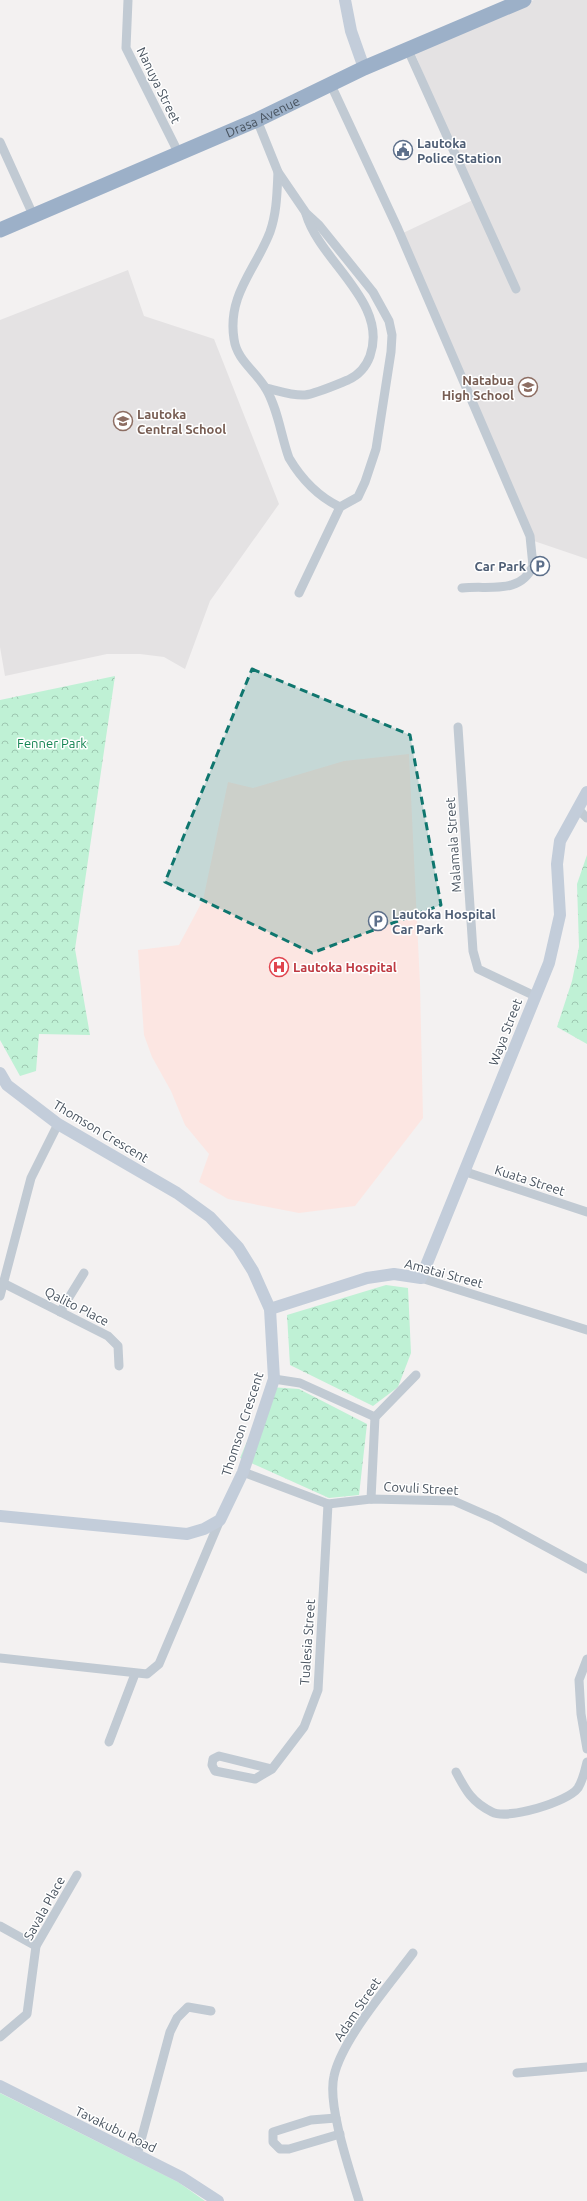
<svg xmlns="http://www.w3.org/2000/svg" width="587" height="2201" font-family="Ubuntu,sans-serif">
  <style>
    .education { fill: #e4e2e3 }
    .medical { fill: #fce6e2 }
    .grass { fill: #bff1d5 }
    .forest { fill: url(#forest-crowns) }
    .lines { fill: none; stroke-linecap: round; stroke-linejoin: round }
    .minor { stroke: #c1cad3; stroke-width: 9 }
    .secondary { stroke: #c3cdda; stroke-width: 12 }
    .trunk { stroke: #9cb0c8; stroke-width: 15 }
    .marked { fill: #0f766e; fill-opacity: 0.2; stroke: #0f766e; stroke-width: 3; stroke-dasharray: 8 5; stroke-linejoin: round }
    .labels { text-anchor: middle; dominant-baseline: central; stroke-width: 3; stroke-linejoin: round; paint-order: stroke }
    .street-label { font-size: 13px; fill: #48535f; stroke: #fff }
    .service-label { font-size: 13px; font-weight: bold; fill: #4e5e75; stroke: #fff; text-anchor: start }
    .education-label { font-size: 13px; font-weight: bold; fill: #785e54; stroke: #fff; text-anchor: end }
    .park-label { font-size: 13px; fill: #158553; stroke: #fff }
    .health-label { font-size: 13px; font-weight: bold; fill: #be3a42; stroke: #fff; text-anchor: start }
  </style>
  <defs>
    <pattern id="forest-crowns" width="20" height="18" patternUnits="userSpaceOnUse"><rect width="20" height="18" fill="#bff1d5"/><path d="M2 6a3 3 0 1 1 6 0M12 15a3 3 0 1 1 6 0" fill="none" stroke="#9dc6b0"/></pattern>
  </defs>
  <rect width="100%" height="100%" fill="#f3f1f1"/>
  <g class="education">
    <polygon points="534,0 587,0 587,559 534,541 403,233 475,199 413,49"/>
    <polygon points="128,270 144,316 214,339 279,504 210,601 185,669 164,657 140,654 107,654 5,676 0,647 0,320"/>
  </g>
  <polygon class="medical" points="409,754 420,984 423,1118 355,1206 299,1213 228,1199 199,1182 209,1154 185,1125 171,1091 152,1057 144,1035 138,950 179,945 203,900 228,782 253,788 344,761"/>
  <polygon class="grass" points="0,2093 178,2182 205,2201 0,2201"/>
  <g class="forest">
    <polygon points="115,676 75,949 90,1035 39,1034 36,1071 20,1076 0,1040 0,700"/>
    <polygon points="587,855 587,1044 557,1027 572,981 579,947 577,884"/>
    <polygon points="386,1285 408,1288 411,1353 398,1387 373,1406 290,1365 287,1315"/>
    <polygon points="270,1387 299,1389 367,1424 359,1495 329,1498 240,1458"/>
  </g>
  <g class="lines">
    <g class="minor">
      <polyline points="128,0 126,48 179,154"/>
      <polyline points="408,50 516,289"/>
      <path d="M331,85L398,229L530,536L533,566C520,595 489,585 462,588"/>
      <polyline points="257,120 278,172 306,213 319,225 373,292 389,321 392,335 391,352 376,449 365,482 358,497 340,507 299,593"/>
      <polyline points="0,142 34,217"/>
      <path d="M278,172C277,192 277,212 270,232C256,269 227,295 234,339C237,361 256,371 266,389C278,409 281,436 289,458C302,480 317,496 340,507"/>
      <path d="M266,388C279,391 293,396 305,395C315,394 338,384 348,380C359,375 366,367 370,356C389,302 320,262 306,214"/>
      <polyline points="458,727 473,951 478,969 535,996"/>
      <polyline points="577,808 587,818"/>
      <polyline points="466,1172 587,1212"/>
      <polyline points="421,1278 587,1330"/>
      <polyline points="3,1283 108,1336 118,1346 119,1366"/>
      <polyline points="0,1296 31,1178 58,1124"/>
      <polyline points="60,1312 84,1273"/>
      <polyline points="274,1379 300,1383 375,1417"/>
      <polyline points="375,1417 416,1375"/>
      <polyline points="243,1472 328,1504 371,1499 454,1501 495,1519 587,1569"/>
      <polyline points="371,1499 375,1417"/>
      <polyline points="0,1658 147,1674 159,1664 220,1520"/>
      <polyline points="587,1659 579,1680 581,1714 587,1749"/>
      <polyline points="109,1742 135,1674"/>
      <polyline points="272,1769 219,1756 213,1759 212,1765 215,1771 255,1779 272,1769 304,1727 318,1690 328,1504"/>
      <path d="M456,1772C466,1791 472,1802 492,1812C508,1820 568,1802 578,1788C583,1780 585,1770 587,1762"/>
      <polyline points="0,1926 36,1946"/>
      <polyline points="0,2037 27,2014 36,1946 77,1875"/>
      <polyline points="517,2073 587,2067"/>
      <polyline points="336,2118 311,2120 273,2132 273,2142 280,2149 289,2149 340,2134"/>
      <polyline points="137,2155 170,2032 177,2018 188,2007 211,2011"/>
      <path d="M359,2201C350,2171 327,2105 334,2076C342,2039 390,1984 413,1953"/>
    </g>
    <g class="secondary">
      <polyline points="345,0 351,31 364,68"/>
      <polyline points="0,1073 7,1085 58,1124 177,1193 210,1217 238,1247 253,1271 270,1309 274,1379 243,1472 220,1520 204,1529 187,1534 0,1516"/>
      <polyline points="270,1309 367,1278 394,1274 421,1278 549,963 560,915 557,864 560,841 587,792"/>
      <polyline points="0,2086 181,2177 218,2201"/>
    </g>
    <path class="trunk" id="s1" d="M0,230L257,120L364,68L524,0"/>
  </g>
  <path class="marked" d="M252,669L410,735L441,905L312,953L165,882Z"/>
  <defs>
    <symbol id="civic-ring" viewBox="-11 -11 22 22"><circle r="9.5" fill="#fff" stroke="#5c6f8a" stroke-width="1.5"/><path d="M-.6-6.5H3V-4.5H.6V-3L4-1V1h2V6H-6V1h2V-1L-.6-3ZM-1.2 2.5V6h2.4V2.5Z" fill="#5c6f8a"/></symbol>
    <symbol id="school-ring" viewBox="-11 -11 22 22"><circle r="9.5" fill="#fff" stroke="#8d6e63" stroke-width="1.5"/><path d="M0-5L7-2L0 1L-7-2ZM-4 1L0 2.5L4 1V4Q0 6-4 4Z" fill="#8d6e63"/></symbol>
    <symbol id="parking-ring" viewBox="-11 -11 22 22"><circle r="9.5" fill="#fff" stroke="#5c6f8a" stroke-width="1.5"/><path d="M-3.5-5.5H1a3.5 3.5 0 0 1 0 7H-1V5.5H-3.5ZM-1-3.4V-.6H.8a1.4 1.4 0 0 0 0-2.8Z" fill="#5c6f8a"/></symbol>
    <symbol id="hospital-ring" viewBox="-11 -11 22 22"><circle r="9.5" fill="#fff" stroke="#e0444e" stroke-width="1.5"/><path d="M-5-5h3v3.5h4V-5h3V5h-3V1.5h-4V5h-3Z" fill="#e0444e"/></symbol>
  </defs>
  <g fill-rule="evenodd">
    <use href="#civic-ring" x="392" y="139" width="22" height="22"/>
    <use href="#school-ring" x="517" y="376" width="22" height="22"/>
    <use href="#school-ring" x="112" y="410" width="22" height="22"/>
    <use href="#parking-ring" x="529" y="555" width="22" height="22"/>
    <use href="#parking-ring" x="367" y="910" width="22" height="22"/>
    <use href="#hospital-ring" x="268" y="956" width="22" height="22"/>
  </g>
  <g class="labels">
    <g class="street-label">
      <text transform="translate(159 85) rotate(64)">Nanuya Street</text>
      <text stroke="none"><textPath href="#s1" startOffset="286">Drasa Avenue</textPath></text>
      <text transform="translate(453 845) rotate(-94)">Malamala Street</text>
      <text transform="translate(505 1032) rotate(-69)">Waya Street</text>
      <text transform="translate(101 1131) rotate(31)">Thomson Crescent</text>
      <text transform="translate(530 1180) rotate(18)">Kuata Street</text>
      <text transform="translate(444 1273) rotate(15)">Amatai Street</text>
      <text transform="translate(77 1306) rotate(27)">Qalito Place</text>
      <text transform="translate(242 1424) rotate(-72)">Thomson Crescent</text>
      <text transform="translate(421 1488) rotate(3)">Covuli Street</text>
      <text transform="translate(307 1642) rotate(-86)">Tualesia Street</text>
      <text transform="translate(44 1908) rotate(-61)">Savala Place</text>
      <text transform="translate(357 2009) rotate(-56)">Adam Street</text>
      <text transform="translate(116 2129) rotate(26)">Tavakubu Road</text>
    </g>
    <g class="service-label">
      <text x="417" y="143">Lautoka<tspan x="417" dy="15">Police Station</tspan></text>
      <text x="526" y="566" text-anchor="end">Car Park</text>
      <text x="392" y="914">Lautoka Hospital<tspan x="392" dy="15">Car Park</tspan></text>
    </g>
    <g class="education-label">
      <text x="514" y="380">Natabua<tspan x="514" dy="15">High School</tspan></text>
      <text x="137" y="414" text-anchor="start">Lautoka<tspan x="137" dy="15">Central School</tspan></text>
    </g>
    <g class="park-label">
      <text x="52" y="743">Fenner Park</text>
    </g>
    <g class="health-label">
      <text x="293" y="967">Lautoka Hospital</text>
    </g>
  </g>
</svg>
